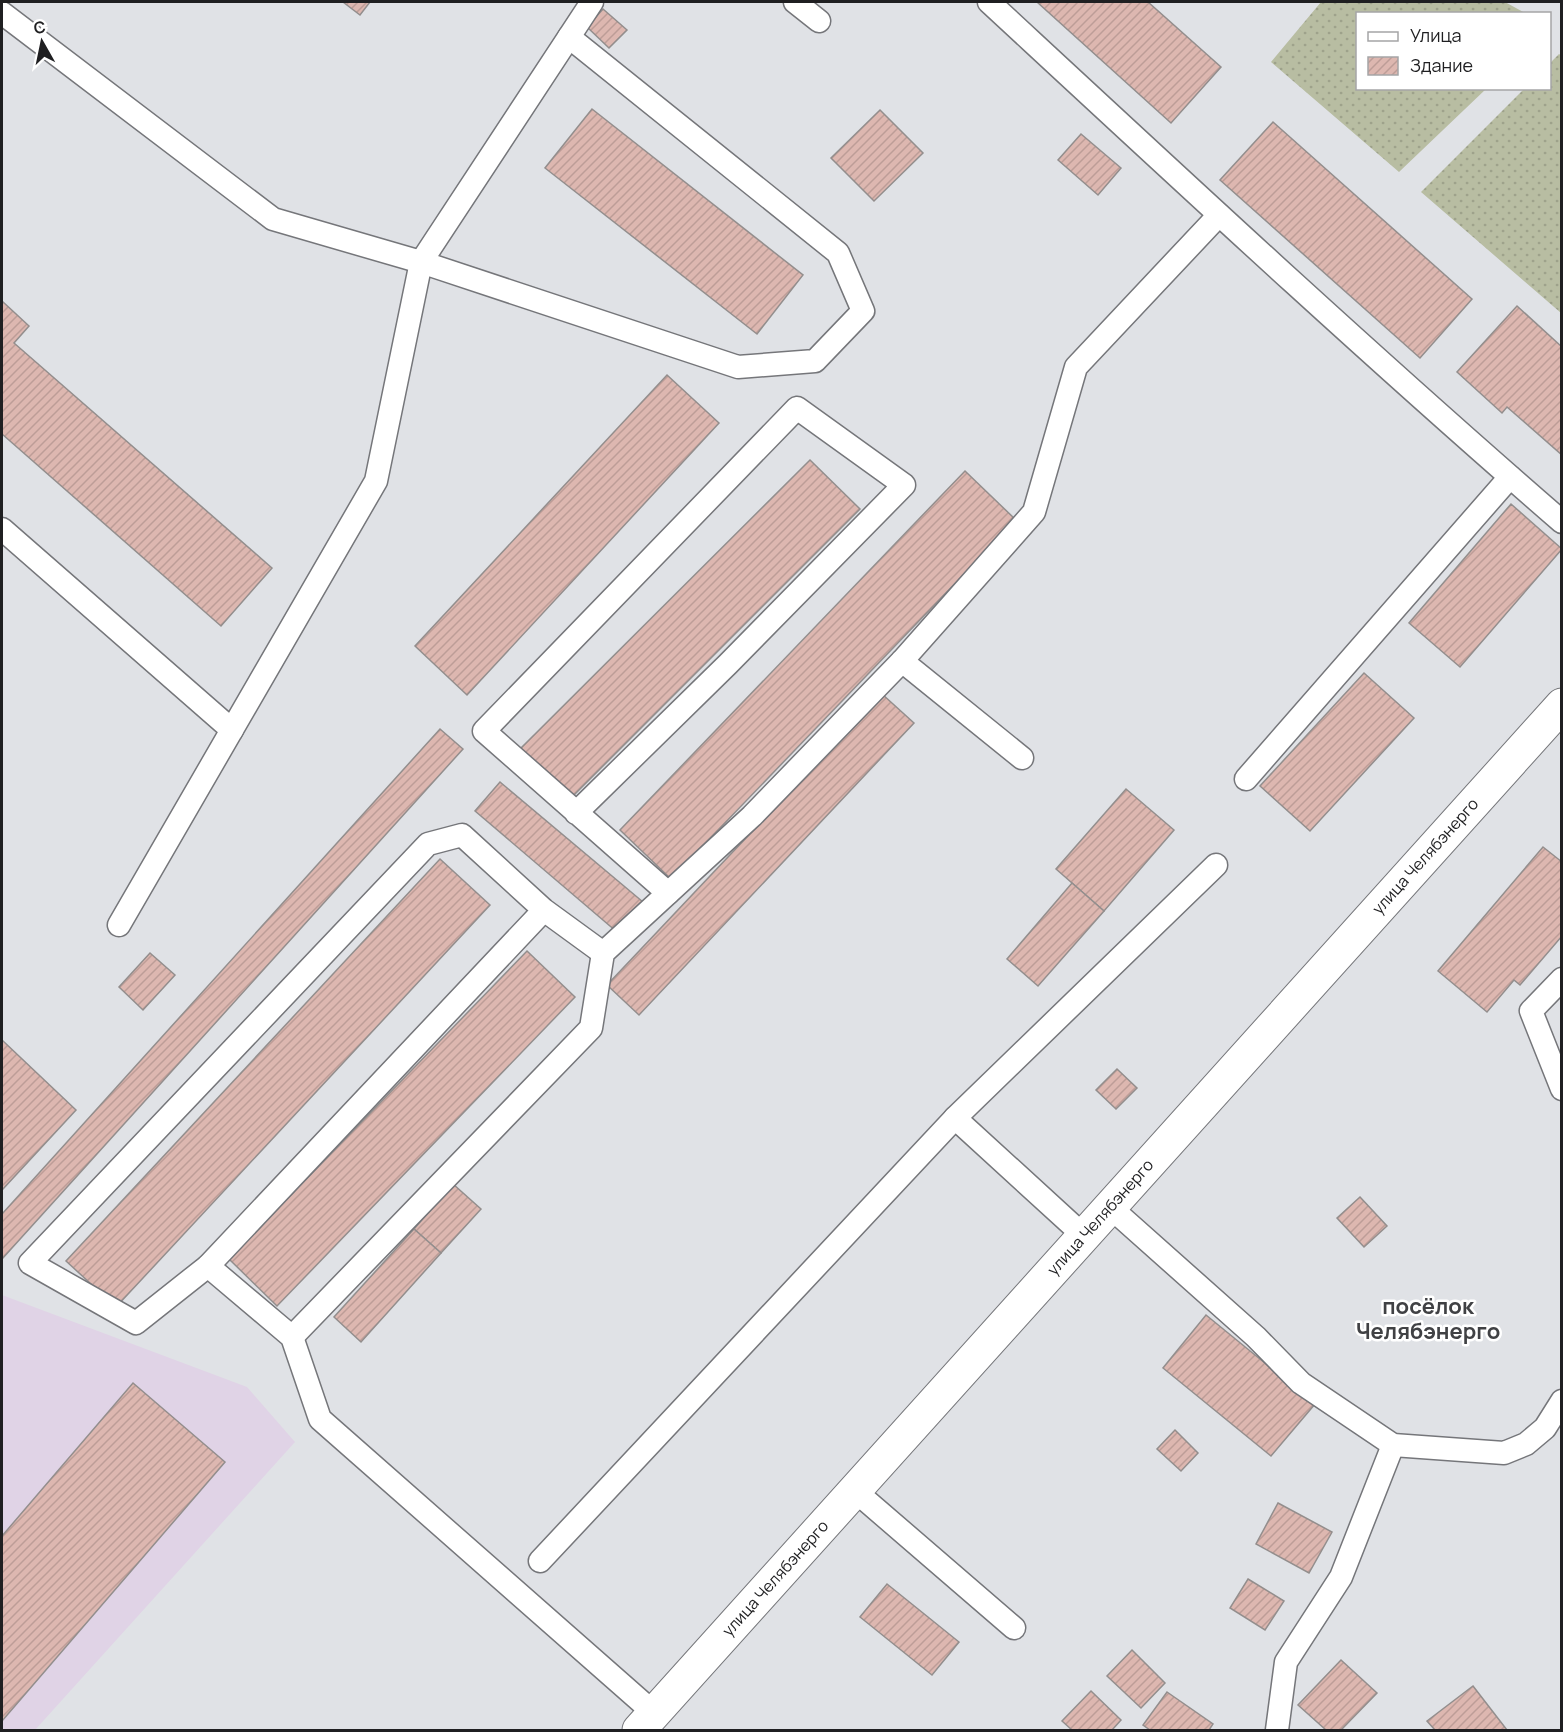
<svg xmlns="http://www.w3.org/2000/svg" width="1563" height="1732" font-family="Manrope,sans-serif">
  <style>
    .commercial { fill: #e0d3e6 }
    .garden { fill: url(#garden-dots) }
    .building { fill: url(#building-hatch); stroke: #938e8d; stroke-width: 1.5 }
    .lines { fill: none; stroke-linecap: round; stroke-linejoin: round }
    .lane-casing { stroke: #75767a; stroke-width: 25 }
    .street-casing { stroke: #75767a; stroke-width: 35 }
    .lane { stroke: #fff; stroke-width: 22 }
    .street { stroke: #fff; stroke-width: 33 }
    .labels { text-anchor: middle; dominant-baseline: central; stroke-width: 5; stroke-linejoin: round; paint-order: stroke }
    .street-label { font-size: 16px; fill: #1f1f21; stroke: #fff }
    .district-label { font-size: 22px; font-weight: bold; fill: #404144; stroke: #fff }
  </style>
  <defs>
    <pattern id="garden-dots" width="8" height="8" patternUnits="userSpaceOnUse" patternTransform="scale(1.5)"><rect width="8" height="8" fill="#b8bda2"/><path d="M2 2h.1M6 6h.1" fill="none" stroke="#9ea28b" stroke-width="1.8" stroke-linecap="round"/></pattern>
    <pattern id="building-hatch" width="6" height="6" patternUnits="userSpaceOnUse" patternTransform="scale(1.5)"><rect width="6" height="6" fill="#ddb7b0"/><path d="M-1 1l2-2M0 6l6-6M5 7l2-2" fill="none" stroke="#bd9d97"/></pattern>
  </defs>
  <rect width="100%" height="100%" fill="#e0e2e6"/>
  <polygon class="commercial" points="2,1295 247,1387 295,1442 35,1730 2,1730"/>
  <g class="garden">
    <polygon points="1321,2 1505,2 1525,13 1358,14 1358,88 1486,89 1399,172 1271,62"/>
    <polygon points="1559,54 1562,56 1561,313 1421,192 1524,89 1550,88 1550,63"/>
  </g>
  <g class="building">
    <polygon points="343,2 370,2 360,15"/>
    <polygon points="1037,2 1148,2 1221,67 1171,123"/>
    <polygon points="603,9 627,30 609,48 587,27"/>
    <polygon points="592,109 803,275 757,334 545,168"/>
    <polygon points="880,110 923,153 874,201 831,158"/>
    <polygon points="1273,122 1472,299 1420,358 1220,180"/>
    <polygon points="1081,134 1121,168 1098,195 1058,160"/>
    <polygon points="2,301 29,326 14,343 272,568 221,626 2,434"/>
    <polygon points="1517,306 1562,347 1562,455 1507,407 1502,413 1457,372"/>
    <polygon points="667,375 719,423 467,695 415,646"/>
    <polygon points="810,460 860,509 565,804 515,754"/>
    <polygon points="965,471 1016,520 671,879 620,830"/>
    <polygon points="1511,504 1562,549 1460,667 1409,623"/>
    <polygon points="1364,673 1414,718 1310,831 1260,786"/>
    <polygon points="882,694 914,723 639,1015 607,985"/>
    <polygon points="440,729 463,749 2,1259 2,1214"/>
    <polygon points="500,782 643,902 617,932 475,811"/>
    <polygon points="1126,789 1174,830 1104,911 1056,869"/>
    <polygon points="1543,847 1562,862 1562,936 1520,985 1514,980 1487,1012 1438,971"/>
    <polygon points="440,859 490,905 116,1307 66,1261"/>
    <polygon points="1072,883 1104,911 1038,986 1007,959"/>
    <polygon points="527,951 575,997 277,1306 229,1259"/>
    <polygon points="150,953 175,975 143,1010 119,987"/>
    <polygon points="2,1040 76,1110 2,1190"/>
    <polygon points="1117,1069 1137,1088 1116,1109 1096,1090"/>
    <polygon points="453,1184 481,1209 441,1253 414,1229"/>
    <polygon points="1360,1197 1387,1226 1364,1247 1337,1218"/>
    <polygon points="414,1229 441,1253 361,1342 334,1317"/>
    <polygon points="1206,1315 1315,1404 1271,1456 1163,1368"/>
    <polygon points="133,1383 225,1462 2,1721 2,1536"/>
    <polygon points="1175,1430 1198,1453 1181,1471 1157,1449"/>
    <polygon points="1278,1503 1332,1532 1309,1573 1256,1544"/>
    <polygon points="1248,1579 1284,1601 1265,1630 1230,1608"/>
    <polygon points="887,1584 959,1642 932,1675 860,1617"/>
    <polygon points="1132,1650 1165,1683 1141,1708 1107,1676"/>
    <polygon points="1341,1660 1377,1693 1341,1730 1326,1730 1298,1705"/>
    <polygon points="1473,1686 1507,1730 1435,1730 1427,1721"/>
    <polygon points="1091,1691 1121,1720 1112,1730 1072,1730 1062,1721"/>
    <polygon points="1167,1692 1213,1724 1209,1730 1150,1730 1143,1725"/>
  </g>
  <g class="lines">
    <defs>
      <g id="lane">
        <polyline points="795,2 819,21"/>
        <path d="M989,2C1178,177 1367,353 1562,522"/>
        <polyline points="2,13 273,219 421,262 738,367 815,361 863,311 838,253 569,37"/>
        <polyline points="2,529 232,730"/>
        <polyline points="902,661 1022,758"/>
        <polyline points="1246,779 1510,477"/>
        <polyline points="576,813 728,664 904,485 797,408 484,731 668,893"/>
        <polyline points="544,910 208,1266 136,1323 30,1263 428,844 462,835 544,910 603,953"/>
        <polyline points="119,925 376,481 421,262 592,2"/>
        <polyline points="1562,979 1531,1011 1562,1089"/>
        <polyline points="955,1118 1216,865"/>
        <polyline points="1110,1207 1256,1337 1301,1383 1393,1445 1504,1453 1526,1444 1545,1428 1562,1401"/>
        <polyline points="208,1266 292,1337 320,1419 654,1713"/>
        <polyline points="292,1337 591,1028 603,953 752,816 902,661 1034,512 1076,367 1219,215"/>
        <polyline points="854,1490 1014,1628"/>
        <polyline points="540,1561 955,1118 1083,1235"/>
        <polyline points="1277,1730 1286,1662 1341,1577 1393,1445"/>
      </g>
      <polyline id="street" points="639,1730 1562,705"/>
    </defs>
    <use href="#lane" class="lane-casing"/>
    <use href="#street" class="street-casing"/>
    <use href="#lane" class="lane"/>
    <use href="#street" class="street"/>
  </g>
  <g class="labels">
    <g class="street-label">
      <text transform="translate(1425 856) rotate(-48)">улица Челябэнерго</text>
      <text transform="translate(1100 1217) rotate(-48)">улица Челябэнерго</text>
      <text transform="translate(775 1578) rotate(-48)">улица Челябэнерго</text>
    </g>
    <g class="district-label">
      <text x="1428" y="1306">посёлок<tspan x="1428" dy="25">Челябэнерго</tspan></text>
    </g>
  </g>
  <rect width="1563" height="1732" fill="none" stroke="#1f1f21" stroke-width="6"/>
  <rect x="1356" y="12" width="195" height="78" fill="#ffffff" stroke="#a5a5a6" stroke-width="1.5"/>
  <rect x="1368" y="32" width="30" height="9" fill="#ffffff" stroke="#a5a5a6" stroke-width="1.5"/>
  <text x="1410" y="42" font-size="18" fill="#1f1f21">Улица</text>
  <rect x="1368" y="57" width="30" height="18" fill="url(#building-hatch)" stroke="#a5a5a6" stroke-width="1.5"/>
  <text x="1410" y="72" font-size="18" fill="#1f1f21">Здание</text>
  <g transform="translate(42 42) rotate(351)" stroke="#ffffff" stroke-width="4.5" paint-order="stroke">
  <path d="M0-4.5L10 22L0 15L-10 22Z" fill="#1f1f21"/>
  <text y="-9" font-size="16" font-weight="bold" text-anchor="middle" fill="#1f1f21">С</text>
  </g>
</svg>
